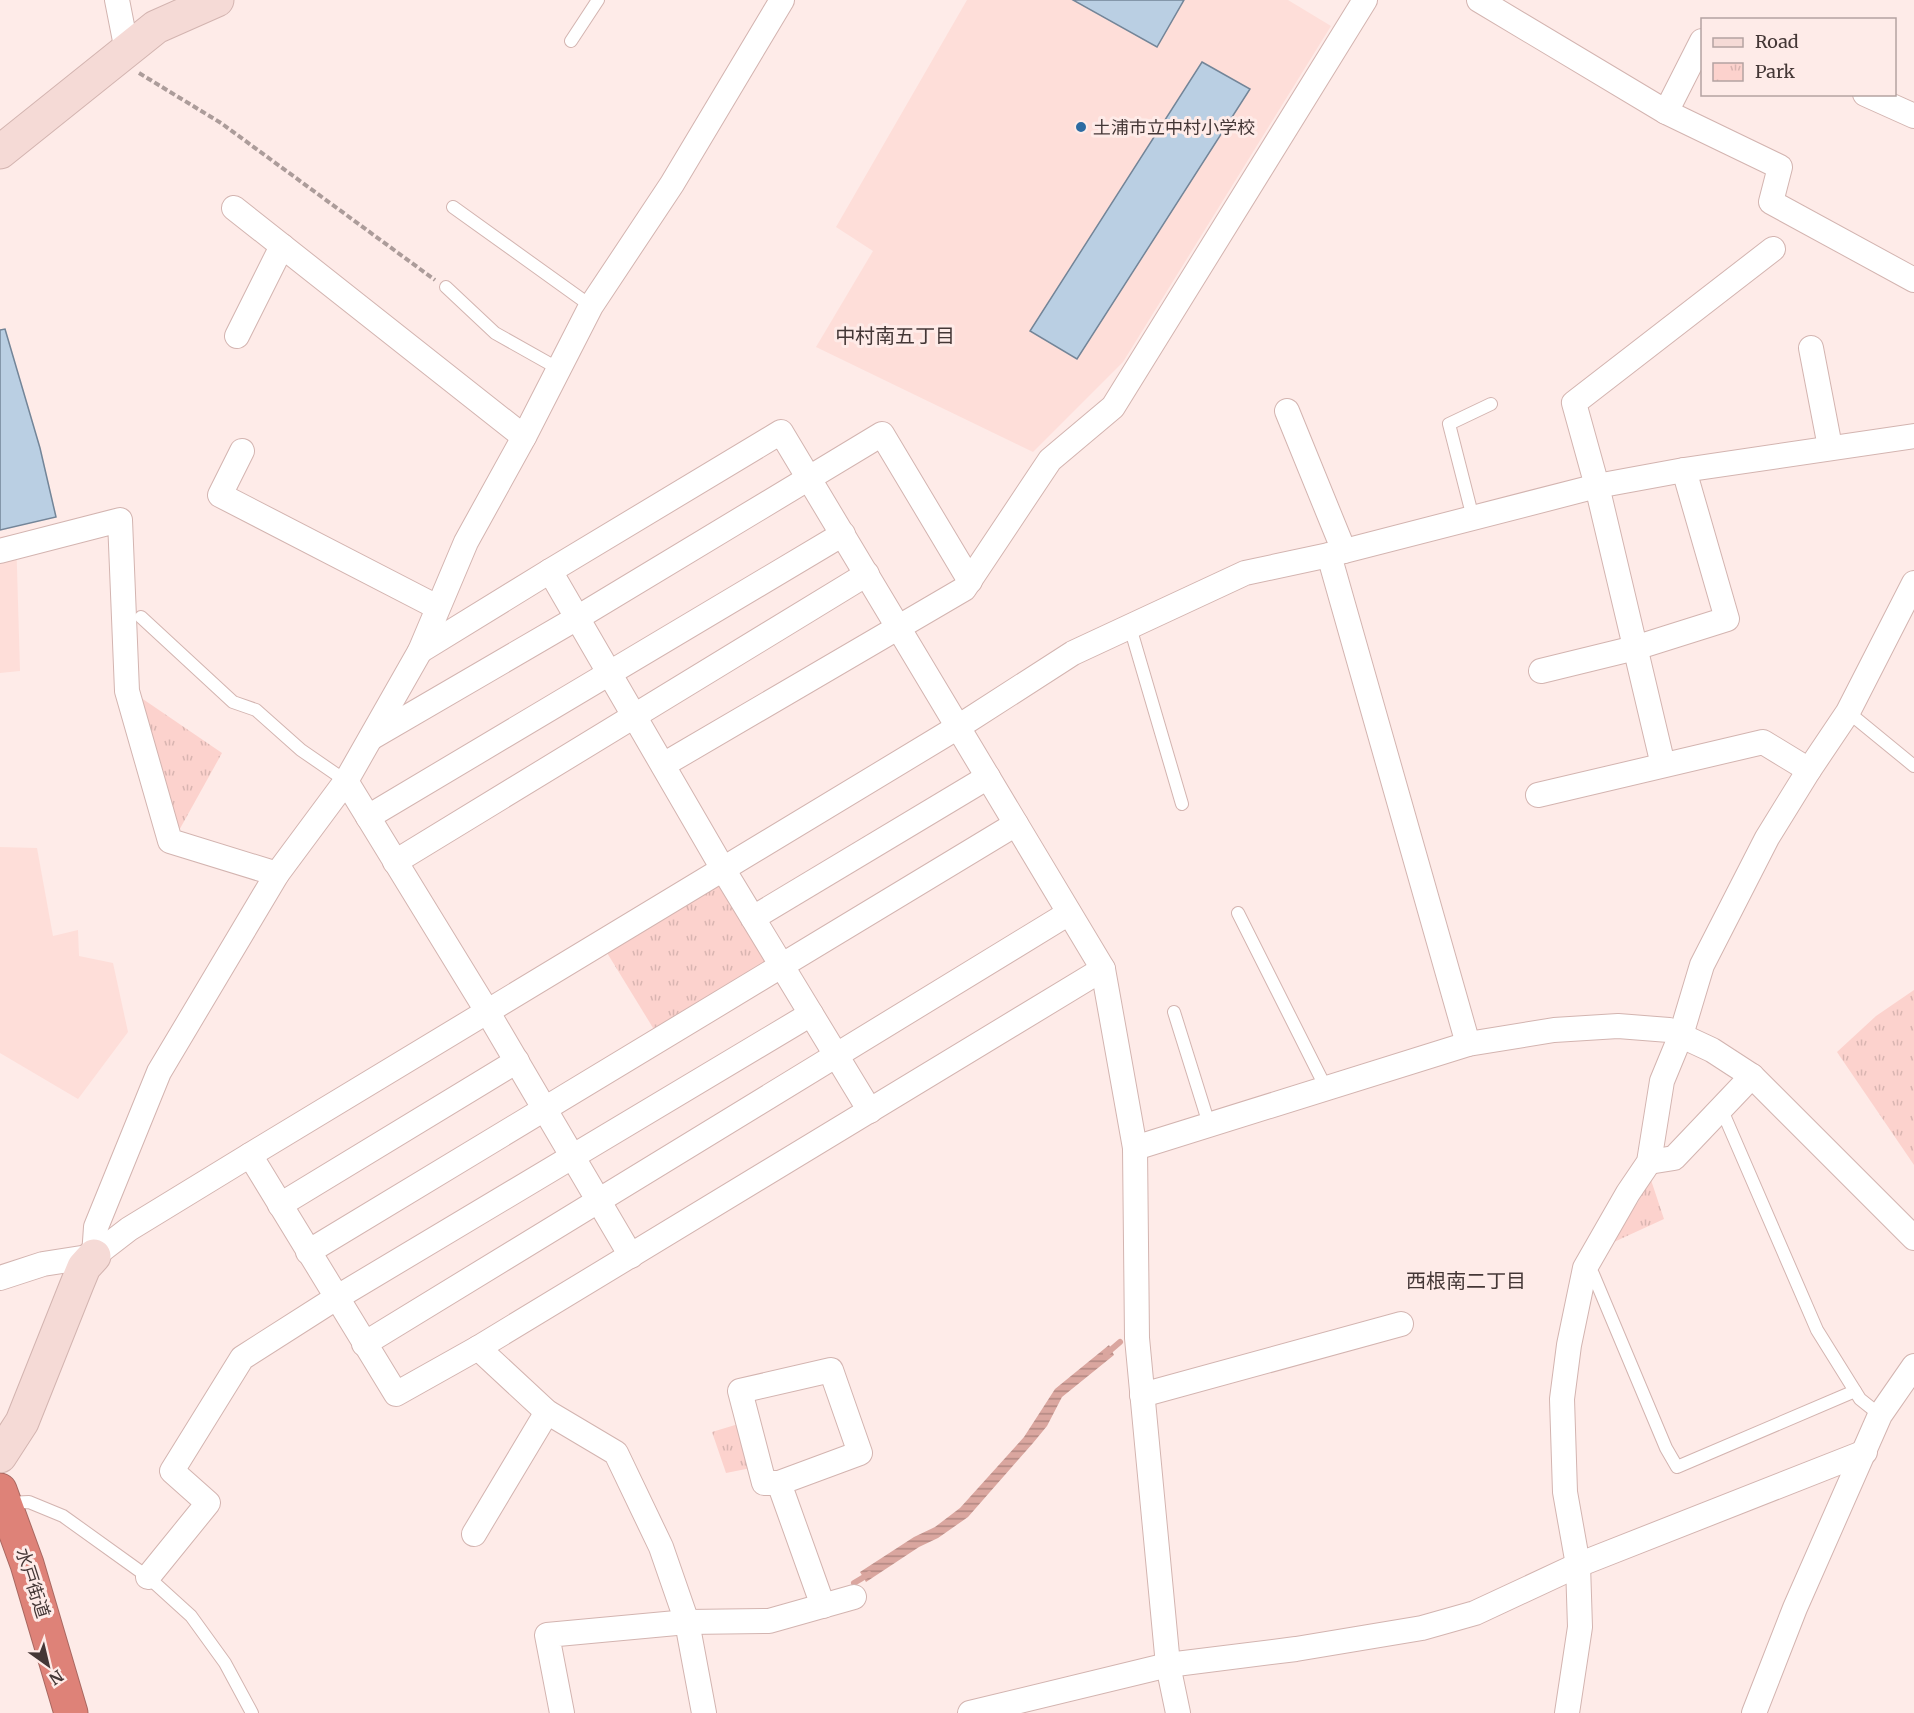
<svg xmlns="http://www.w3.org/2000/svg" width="1914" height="1713" font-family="Merriweather,'Noto Sans JP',serif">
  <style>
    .built { fill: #feded9 }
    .park { fill: url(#park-tufts) }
    .water { fill: url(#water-rules) }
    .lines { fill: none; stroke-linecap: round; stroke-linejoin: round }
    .stream { stroke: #daa69f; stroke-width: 6 }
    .building { fill: #bacfe3; stroke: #738598; stroke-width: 1.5 }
    .lane-casing { stroke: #d3b4b0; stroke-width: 14 }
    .street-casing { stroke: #d3b4b0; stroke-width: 26 }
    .secondary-casing { stroke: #d3b4b0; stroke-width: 35 }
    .highway-casing { stroke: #a86861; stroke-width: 35 }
    .path { stroke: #ac9c9a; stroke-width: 4; stroke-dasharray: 6 3; stroke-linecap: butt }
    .lane { stroke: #fff; stroke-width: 12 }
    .street { stroke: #fff; stroke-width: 24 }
    .secondary { stroke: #f5dad6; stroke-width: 33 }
    .highway { stroke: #de8278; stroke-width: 33 }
    .poi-dot { fill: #2c6ba2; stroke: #feebe8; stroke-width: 2 }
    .labels { text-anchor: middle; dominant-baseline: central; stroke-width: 6; stroke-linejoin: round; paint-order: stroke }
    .poi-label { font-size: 18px; fill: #443736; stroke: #feebe8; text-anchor: start }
    .street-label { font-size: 18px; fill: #443736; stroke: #feebe8 }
    .neighbourhood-label { font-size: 20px; fill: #443736; stroke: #feebe8 }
  </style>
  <defs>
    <pattern id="park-tufts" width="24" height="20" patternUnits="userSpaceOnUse" patternTransform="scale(1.5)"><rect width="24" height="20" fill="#fcd2cd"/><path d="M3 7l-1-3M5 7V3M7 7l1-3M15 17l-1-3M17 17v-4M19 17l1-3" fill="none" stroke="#d9b5b1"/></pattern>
    <pattern id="water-rules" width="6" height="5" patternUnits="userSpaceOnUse" patternTransform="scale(1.5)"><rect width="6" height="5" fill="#daa69f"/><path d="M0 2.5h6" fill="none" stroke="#b28882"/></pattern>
  </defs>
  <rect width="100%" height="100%" fill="#feebe8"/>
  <g class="built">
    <polygon points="967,0 1288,0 1331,26 1123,362 1033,452 816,347 873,251 836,227"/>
    <polygon points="16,534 20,671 0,673 0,537"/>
    <polygon points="0,847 37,848 53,936 78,930 79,956 113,963 128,1032 78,1099 0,1053"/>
  </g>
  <g class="park">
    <polygon points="134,693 222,753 177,834"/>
    <polygon points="718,871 775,963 658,1036 601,943"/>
    <polygon points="1914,990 1914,1165 1837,1052 1876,1016"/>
    <polygon points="1650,1177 1664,1219 1603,1247 1638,1202"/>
    <polygon points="745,1422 756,1467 726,1473 712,1432"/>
  </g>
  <polygon class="water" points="1109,1345 1114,1355 1062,1397 1047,1426 1033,1443 968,1517 938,1538 919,1547 866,1582 860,1572 914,1537 935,1527 960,1508 1024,1437 1055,1389"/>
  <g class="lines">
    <g class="stream">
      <polyline points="1106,1354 1120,1342"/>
      <polyline points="854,1583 869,1574"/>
    </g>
  </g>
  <g class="building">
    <polygon points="1073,0 1184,0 1157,47"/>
    <polygon points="1202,62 1250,89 1077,359 1030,331"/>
    <polygon points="5,329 40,448 56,517 0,530 0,330"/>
  </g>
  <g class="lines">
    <defs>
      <g id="lane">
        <polyline points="571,41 598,0"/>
        <polyline points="453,207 591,306"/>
        <polyline points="446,287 495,333 559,369"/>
        <polyline points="1473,518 1449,424 1491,404"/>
        <polyline points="141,617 233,702 256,710 301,750 346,781"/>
        <polyline points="1130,627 1182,804"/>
        <polyline points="1848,712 1914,766"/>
        <polyline points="1238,913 1326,1088"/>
        <polyline points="1174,1012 1209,1124"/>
        <polyline points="1721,1108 1817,1330 1860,1399 1880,1415"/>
        <polyline points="1586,1269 1593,1274 1666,1448 1677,1467 1855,1391"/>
        <polyline points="7,1503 29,1502 63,1516 148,1577 191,1616 225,1663 252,1713"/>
      </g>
      <g id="street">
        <polyline points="117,0 127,51"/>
        <polyline points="1479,0 1666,112 1780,167 1771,202 1914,280"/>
        <polyline points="1865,94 1914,116"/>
        <polyline points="1666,112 1702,41"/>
        <polyline points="234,208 524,437"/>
        <polyline points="237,336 282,246"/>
        <polyline points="1811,348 1830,447"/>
        <polyline points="1287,411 1344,551"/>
        <polyline points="242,451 220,495 437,607"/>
        <polyline points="0,551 120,520 127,691 170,841 277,874"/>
        <polyline points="1329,555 1468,1044"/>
        <polyline points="550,571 723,869 870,1111"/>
        <polyline points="420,651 550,571 781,432 1103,969 1135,1148 1137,1338 1168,1665 1178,1713"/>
        <polyline points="1541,671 1635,648 1727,619 1684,470"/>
        <polyline points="371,738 577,618 882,434 970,581"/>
        <polyline points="663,765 964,589 1050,460 1113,407 1365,0"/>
        <polyline points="1663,765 1597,486 1574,403 1773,249"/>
        <polyline points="346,781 487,1011 631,1256"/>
        <polyline points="1538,795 1763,742 1809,770"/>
        <polyline points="368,817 843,534"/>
        <polyline points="395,862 867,574"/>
        <polyline points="753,918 988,777"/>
        <polyline points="1135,1148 1468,1044 1554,1030 1618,1026 1669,1030 1712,1050 1752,1076 1914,1238"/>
        <polyline points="250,1155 396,1394 478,1348 1103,969"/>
        <polyline points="1649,1162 1674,1158 1752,1076"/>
        <polyline points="280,1205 517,1061"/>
        <polyline points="308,1252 1016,824"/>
        <polyline points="94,1256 96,1227 159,1072 277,874 346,781 420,651 466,542 524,437 591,306 672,184 782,0"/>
        <polyline points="0,1278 43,1264 94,1256 129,1229 250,1155 958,727 1073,653 1245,573 1329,555 1597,486 1684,470 1914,436"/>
        <polyline points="364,1344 1069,913"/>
        <polyline points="478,1348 547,1412 616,1453 661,1547 687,1622 704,1713"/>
        <polyline points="1142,1395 1401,1324"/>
        <polyline points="779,1483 860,1453 831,1370 740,1391 764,1483 779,1483 823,1606"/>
        <polyline points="474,1534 547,1412"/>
        <polyline points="148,1577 208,1503 172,1471 242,1358 336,1298 811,1014"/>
        <polyline points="562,1713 547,1635 687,1622 769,1621 854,1597"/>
        <polyline points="970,1713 1168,1665 1296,1649 1422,1628 1475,1613 1578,1565 1865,1452"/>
        <polyline points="1567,1713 1580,1627 1578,1565 1565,1492 1562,1399 1569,1345 1585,1268 1628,1193 1649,1162 1662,1081 1681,1035 1702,965 1767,838 1809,770 1848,712 1914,583"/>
        <polyline points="1754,1713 1795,1608 1880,1415 1914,1366"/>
      </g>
      <g id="secondary">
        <polyline points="0,152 156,27 217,0"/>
        <polyline points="0,1456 22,1422 77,1284 84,1267 94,1256"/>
      </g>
      <polyline id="highway" points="0,1490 27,1564 71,1713"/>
    </defs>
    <use href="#lane" class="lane-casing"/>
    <use href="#street" class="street-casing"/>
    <use href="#secondary" class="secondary-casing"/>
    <use href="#highway" class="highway-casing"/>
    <polyline class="path" points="139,73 221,123 435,280"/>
    <use href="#lane" class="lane"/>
    <use href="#street" class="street"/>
    <use href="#secondary" class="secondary"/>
    <use href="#highway" class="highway"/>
  </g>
  <circle class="poi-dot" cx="1081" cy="127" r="6"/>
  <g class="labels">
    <g class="poi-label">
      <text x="1093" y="127">土浦市立中村小学校</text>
    </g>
    <g class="street-label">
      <text transform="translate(33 1583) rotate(72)">水戸街道</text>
    </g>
    <g class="neighbourhood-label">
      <text x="895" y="335">中村南五丁目</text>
      <text x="1466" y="1280">西根南二丁目</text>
    </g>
  </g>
  <rect x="1701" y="18" width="195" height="78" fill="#feebe8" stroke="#b4a3a1" stroke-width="1.5"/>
  <rect x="1713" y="38" width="30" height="9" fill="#f5dad6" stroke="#b4a3a1" stroke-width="1.5"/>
  <text x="1755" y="48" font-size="18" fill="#443736">Road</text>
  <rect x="1713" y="63" width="30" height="18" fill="url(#park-tufts)" stroke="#b4a3a1" stroke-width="1.5"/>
  <text x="1755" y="78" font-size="18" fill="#443736">Park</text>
  <g transform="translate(48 1665) rotate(146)" stroke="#feebe8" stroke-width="4.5" paint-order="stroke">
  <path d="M0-4.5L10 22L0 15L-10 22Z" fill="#443736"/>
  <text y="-9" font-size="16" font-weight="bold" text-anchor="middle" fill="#443736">N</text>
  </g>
</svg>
